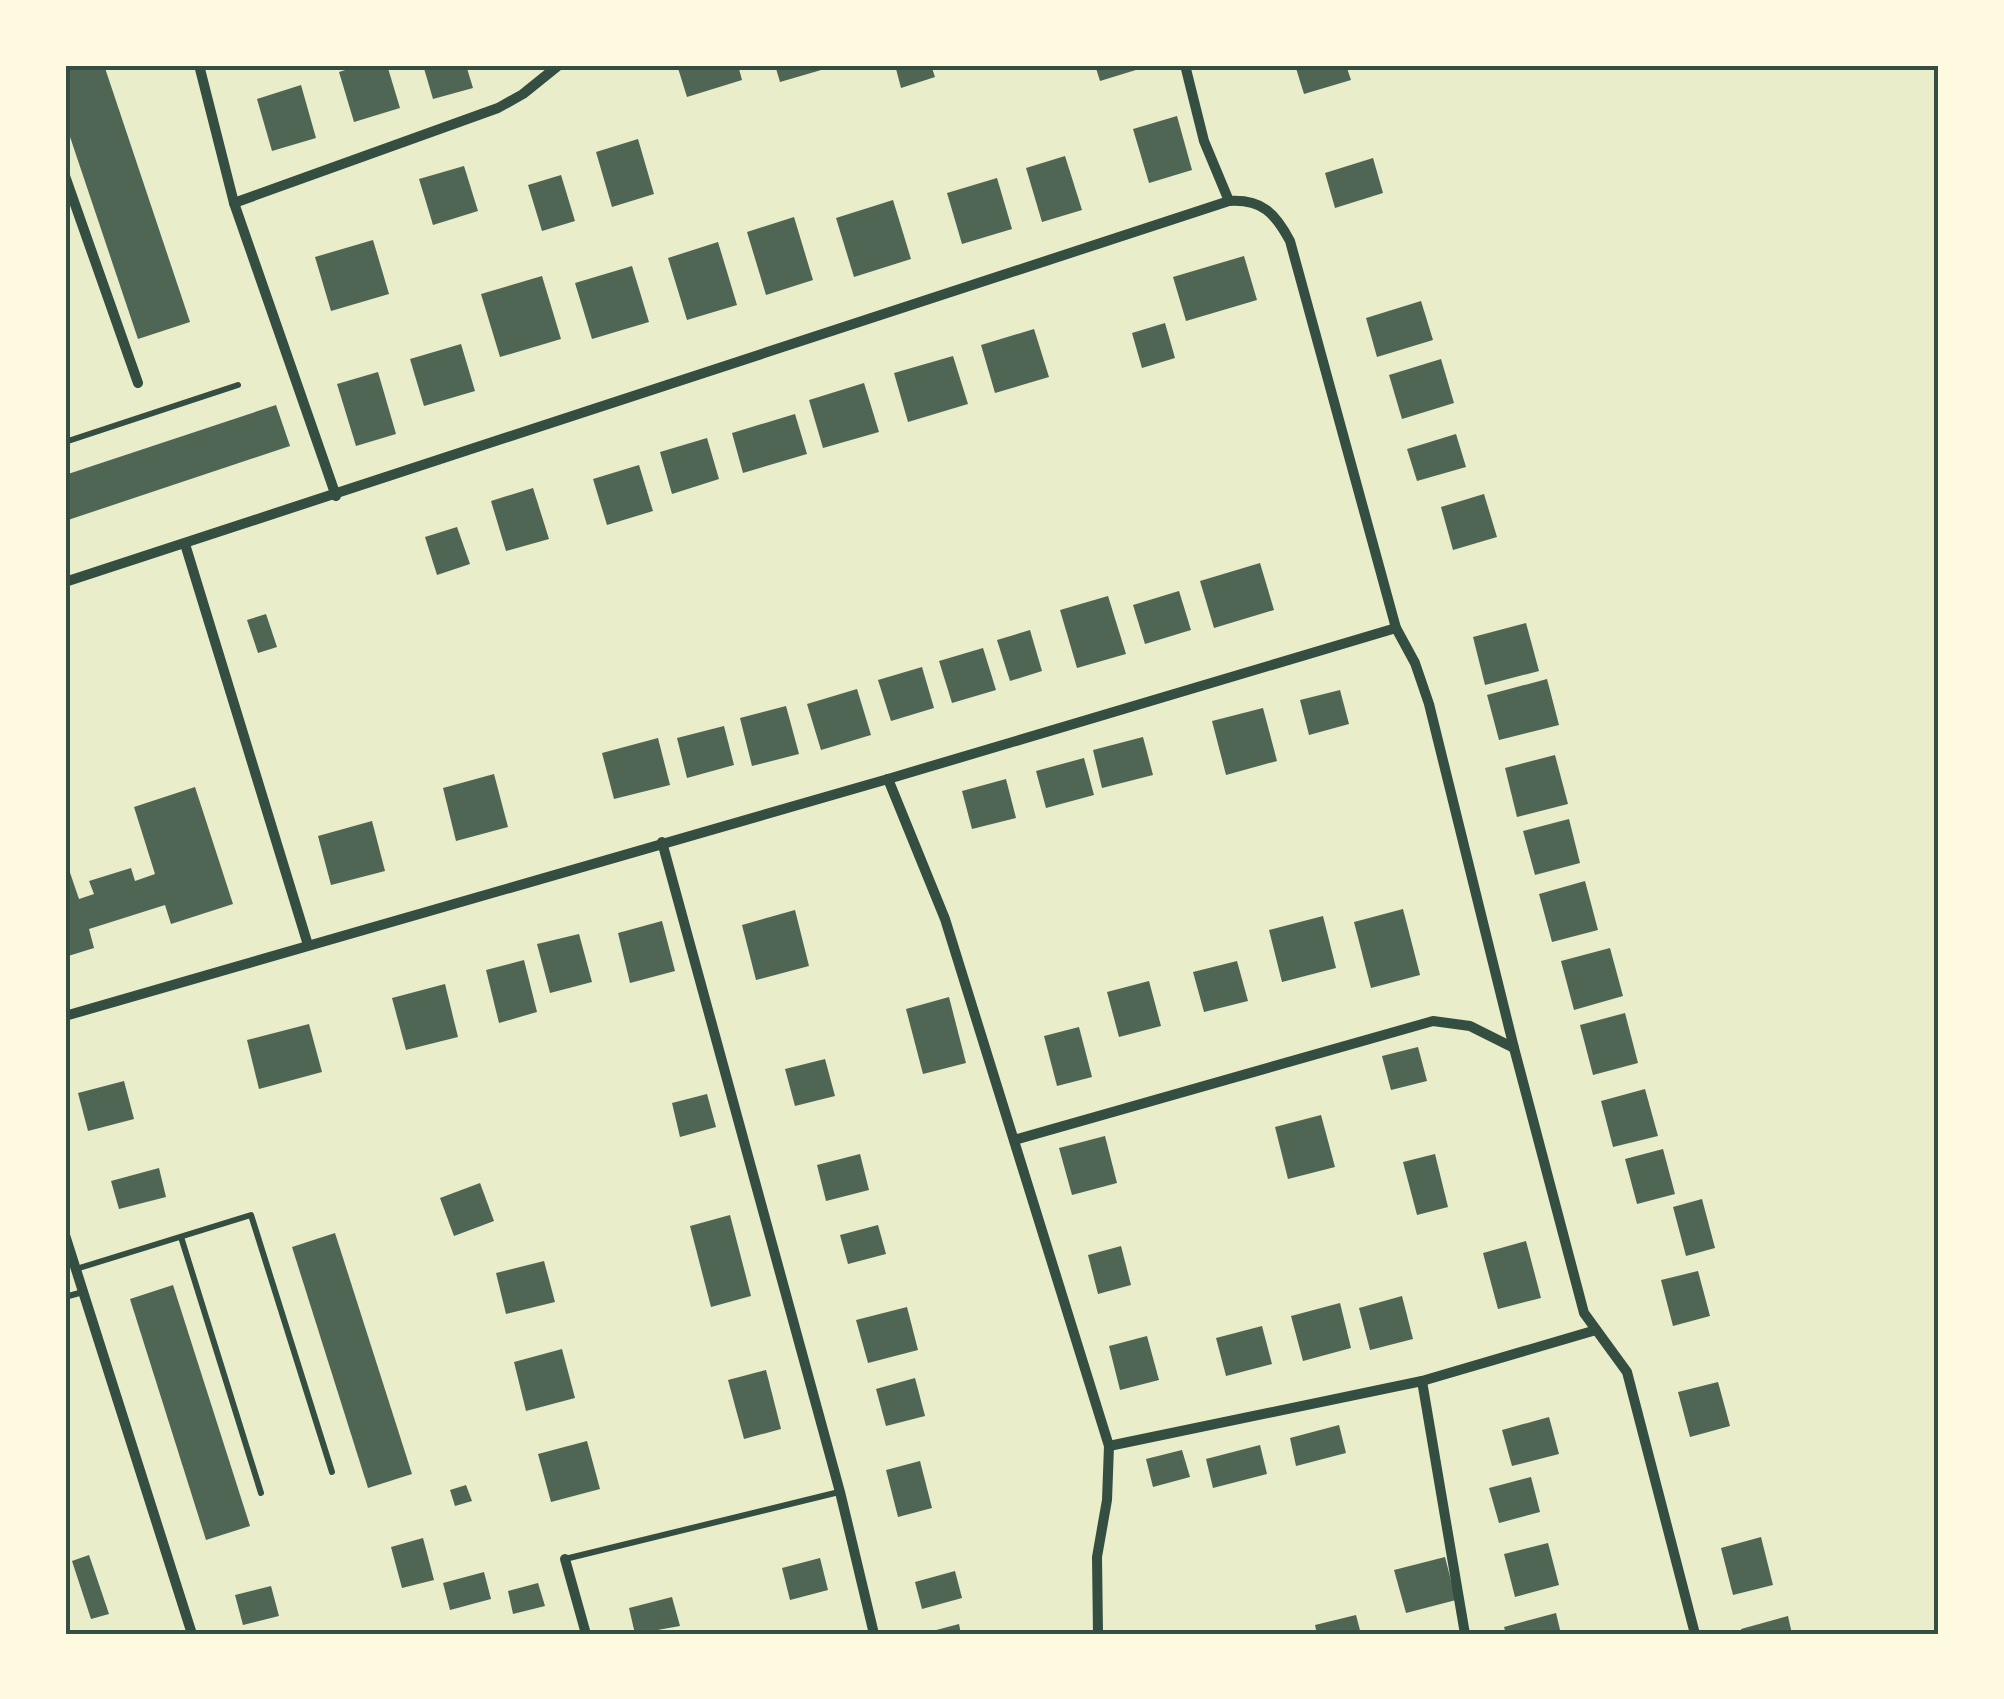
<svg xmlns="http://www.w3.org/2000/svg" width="2004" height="1699" font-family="Lato,sans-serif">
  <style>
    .building { fill: #4f6655 }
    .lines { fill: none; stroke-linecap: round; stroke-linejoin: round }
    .service { stroke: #344e41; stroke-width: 6 }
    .minor { stroke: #344e41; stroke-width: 10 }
    .neatline { fill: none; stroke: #344e41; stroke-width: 4 }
  </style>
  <rect width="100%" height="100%" fill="#e9edc9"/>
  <g class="building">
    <polygon points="65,65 104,65 190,322 138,339 65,122"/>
    <polygon points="361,65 387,65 400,108 354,122 339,72"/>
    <polygon points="423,65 466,65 473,88 433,99"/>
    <polygon points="677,65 738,65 742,80 687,97"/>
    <polygon points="775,65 834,65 835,66 780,82"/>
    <polygon points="895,65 931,65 935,77 901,88"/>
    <polygon points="1095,65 1149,65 1149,66 1100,81"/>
    <polygon points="1295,65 1346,65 1351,80 1304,94"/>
    <polygon points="301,85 316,138 272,151 257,99"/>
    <polygon points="1177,116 1192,170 1149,183 1133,129"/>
    <polygon points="638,139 654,194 612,207 596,152"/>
    <polygon points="1065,156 1082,210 1042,222 1026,168"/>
    <polygon points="1373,158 1383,193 1335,208 1325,173"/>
    <polygon points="464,166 478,211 433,225 419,179"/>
    <polygon points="561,175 575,221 542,231 528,185"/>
    <polygon points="997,178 1012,229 962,244 947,193"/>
    <polygon points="893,200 911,259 854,277 836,218"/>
    <polygon points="794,217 813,280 766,295 747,232"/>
    <polygon points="373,240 389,294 331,311 315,257"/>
    <polygon points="718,242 737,305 687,320 668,258"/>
    <polygon points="1244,256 1257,300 1186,321 1173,277"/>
    <polygon points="632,266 649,322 592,339 575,283"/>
    <polygon points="542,276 561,339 500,357 481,294"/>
    <polygon points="1421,301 1433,340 1377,357 1366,318"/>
    <polygon points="1165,323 1175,358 1142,368 1132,333"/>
    <polygon points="1034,329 1049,377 995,393 981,345"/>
    <polygon points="461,344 475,391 424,406 410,359"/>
    <polygon points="953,356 968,404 908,422 894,373"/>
    <polygon points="1441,359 1454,403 1402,419 1389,375"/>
    <polygon points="378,372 396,434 356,446 337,384"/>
    <polygon points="864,383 879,432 823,448 809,400"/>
    <polygon points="276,405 290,446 65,521 65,475"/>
    <polygon points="795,414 807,454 743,473 732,433"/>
    <polygon points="1456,434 1466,467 1417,481 1407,449"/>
    <polygon points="707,438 719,479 672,494 660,452"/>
    <polygon points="639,465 653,511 607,525 593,479"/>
    <polygon points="533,488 549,539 506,551 491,501"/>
    <polygon points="1484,494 1497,537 1453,550 1441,507"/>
    <polygon points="457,527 470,564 437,575 425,537"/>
    <polygon points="1260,563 1274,610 1214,628 1200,581"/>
    <polygon points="1179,591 1191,630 1145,644 1133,605"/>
    <polygon points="1108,596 1126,654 1077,668 1060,610"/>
    <polygon points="266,614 277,647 258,653 247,620"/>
    <polygon points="1526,623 1539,671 1485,685 1473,637"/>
    <polygon points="1030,630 1042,671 1010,681 997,640"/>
    <polygon points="983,648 996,690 952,703 939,661"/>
    <polygon points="922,667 934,708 891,721 878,680"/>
    <polygon points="1547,679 1559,725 1499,740 1487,695"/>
    <polygon points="857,689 871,735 821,750 807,704"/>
    <polygon points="1340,690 1349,724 1309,735 1300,700"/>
    <polygon points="786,706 799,754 752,766 740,718"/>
    <polygon points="1263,708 1277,761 1226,775 1212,721"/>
    <polygon points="724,726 734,765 687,778 677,738"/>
    <polygon points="1143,737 1153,775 1102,788 1093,750"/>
    <polygon points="658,738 670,785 614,799 602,753"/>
    <polygon points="1555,755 1568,804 1517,817 1505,768"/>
    <polygon points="1084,758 1094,795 1046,808 1036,771"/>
    <polygon points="494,774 508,827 456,841 443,788"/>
    <polygon points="1006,779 1016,818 972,829 962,791"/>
    <polygon points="195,787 233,904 171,924 165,905 89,929 94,948 65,957 65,858 79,899 94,894 89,881 131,868 135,881 155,874 134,807"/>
    <polygon points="1569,819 1580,863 1535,875 1523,831"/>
    <polygon points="372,821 385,871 331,885 318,836"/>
    <polygon points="1585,881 1598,930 1552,942 1539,894"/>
    <polygon points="1403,909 1420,975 1371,988 1354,922"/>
    <polygon points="795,910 809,966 756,980 742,925"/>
    <polygon points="1323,916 1336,968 1282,982 1269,930"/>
    <polygon points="662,921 675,971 630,983 618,933"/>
    <polygon points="579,934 592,982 550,993 537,944"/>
    <polygon points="1610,948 1623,996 1574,1010 1561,961"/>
    <polygon points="524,960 537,1012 499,1023 486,970"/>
    <polygon points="1237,961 1248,1001 1204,1012 1193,972"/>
    <polygon points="1149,981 1161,1026 1119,1037 1107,992"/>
    <polygon points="445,984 458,1037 406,1050 392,998"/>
    <polygon points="949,997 966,1063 923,1074 906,1009"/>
    <polygon points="1625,1013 1638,1063 1593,1075 1580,1025"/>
    <polygon points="309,1024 322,1072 259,1089 247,1040"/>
    <polygon points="1079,1027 1092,1077 1057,1086 1044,1036"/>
    <polygon points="1418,1047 1427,1081 1391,1090 1382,1056"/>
    <polygon points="825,1059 835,1096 795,1106 785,1069"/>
    <polygon points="124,1081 134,1119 88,1131 78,1093"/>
    <polygon points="1645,1089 1658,1136 1613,1147 1601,1101"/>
    <polygon points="707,1094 716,1127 680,1137 672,1103"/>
    <polygon points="1321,1115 1335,1167 1288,1179 1275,1127"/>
    <polygon points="1105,1136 1117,1183 1072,1195 1059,1148"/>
    <polygon points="1663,1149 1675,1194 1637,1204 1625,1159"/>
    <polygon points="860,1154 869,1190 826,1201 817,1165"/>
    <polygon points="1435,1154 1448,1207 1417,1215 1403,1162"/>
    <polygon points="159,1168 166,1197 119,1209 111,1181"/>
    <polygon points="480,1183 494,1221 454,1236 440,1198"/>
    <polygon points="1702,1199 1715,1248 1686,1256 1673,1207"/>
    <polygon points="730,1215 751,1296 711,1307 690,1226"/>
    <polygon points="878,1225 886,1254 848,1264 840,1235"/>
    <polygon points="335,1233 412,1474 368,1488 292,1247"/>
    <polygon points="1526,1241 1541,1298 1498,1309 1483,1253"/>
    <polygon points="1121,1246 1131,1285 1098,1294 1088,1255"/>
    <polygon points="544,1261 555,1302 506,1314 496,1273"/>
    <polygon points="1698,1271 1710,1316 1673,1326 1661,1280"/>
    <polygon points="173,1285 250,1526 206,1540 130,1299"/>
    <polygon points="1402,1296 1413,1339 1370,1350 1359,1308"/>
    <polygon points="1340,1303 1351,1348 1303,1361 1291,1316"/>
    <polygon points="907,1307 918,1350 868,1363 856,1320"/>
    <polygon points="1262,1326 1272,1364 1226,1376 1216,1338"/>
    <polygon points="1147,1336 1159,1380 1120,1390 1109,1346"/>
    <polygon points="562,1349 575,1398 526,1411 514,1362"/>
    <polygon points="766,1370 781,1429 744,1439 728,1380"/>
    <polygon points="915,1378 925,1416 886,1426 876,1389"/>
    <polygon points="1718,1382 1730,1426 1690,1437 1678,1392"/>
    <polygon points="1549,1417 1559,1454 1512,1466 1502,1430"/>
    <polygon points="1339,1425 1346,1453 1296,1466 1290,1438"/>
    <polygon points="587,1441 600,1489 551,1502 538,1454"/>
    <polygon points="1260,1445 1267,1474 1213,1488 1206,1459"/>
    <polygon points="1182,1450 1190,1477 1153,1487 1146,1459"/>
    <polygon points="920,1461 932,1508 898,1517 886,1470"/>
    <polygon points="1531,1477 1540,1512 1499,1523 1489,1488"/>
    <polygon points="466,1485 472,1501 455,1506 450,1490"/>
    <polygon points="1761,1537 1773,1585 1733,1595 1721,1548"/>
    <polygon points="423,1538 434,1580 402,1588 391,1547"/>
    <polygon points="1548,1543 1559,1585 1515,1597 1504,1554"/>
    <polygon points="89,1555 109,1614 91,1619 72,1561"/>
    <polygon points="1445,1557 1456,1600 1406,1613 1394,1570"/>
    <polygon points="820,1558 828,1590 790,1600 782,1568"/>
    <polygon points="955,1571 962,1598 922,1609 915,1582"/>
    <polygon points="484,1572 491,1599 450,1610 443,1583"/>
    <polygon points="538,1583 545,1606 513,1614 508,1591"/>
    <polygon points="271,1586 279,1616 243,1625 235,1595"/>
    <polygon points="672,1597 680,1626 635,1634 629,1608"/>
    <polygon points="1556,1613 1561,1634 1506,1634 1504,1627"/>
    <polygon points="1356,1615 1361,1634 1317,1634 1315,1625"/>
    <polygon points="1788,1616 1792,1634 1742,1634 1741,1629"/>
    <polygon points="959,1624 961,1634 925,1634 925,1633"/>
  </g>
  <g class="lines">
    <g class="service">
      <polyline points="65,442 238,385"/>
      <polyline points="181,1237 261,1493"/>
      <polyline points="76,1269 251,1215 332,1472"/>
      <polyline points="65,1297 83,1292"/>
      <polyline points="565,1559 839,1492"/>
    </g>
    <g class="minor">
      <polyline points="199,65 234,203 498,108 523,94 559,65"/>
      <path d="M1185,65L1204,141L1229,201C1262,199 1275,213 1290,241L1396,628L1415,663L1429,704L1514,1048L1584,1313L1627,1372L1695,1634"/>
      <polyline points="65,176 138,383"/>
      <polyline points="234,203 336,496"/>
      <polyline points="185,544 308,945"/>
      <polyline points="65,582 1229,201"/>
      <polyline points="888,779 945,919 1109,1446 1107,1500 1097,1557 1098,1634"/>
      <polyline points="662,842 840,1492 874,1634"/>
      <polyline points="65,1016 888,779 1396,628"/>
      <polyline points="1014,1140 1433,1021 1470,1026 1514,1048"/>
      <polyline points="65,1235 192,1634"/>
      <polyline points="1422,1381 1465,1634"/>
      <polyline points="1109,1446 1422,1381 1596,1330"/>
      <polyline points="565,1559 586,1634"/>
    </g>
  </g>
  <rect width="2004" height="1699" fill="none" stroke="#fefae0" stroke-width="135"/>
  <rect x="68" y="68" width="1868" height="1564" class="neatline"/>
</svg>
